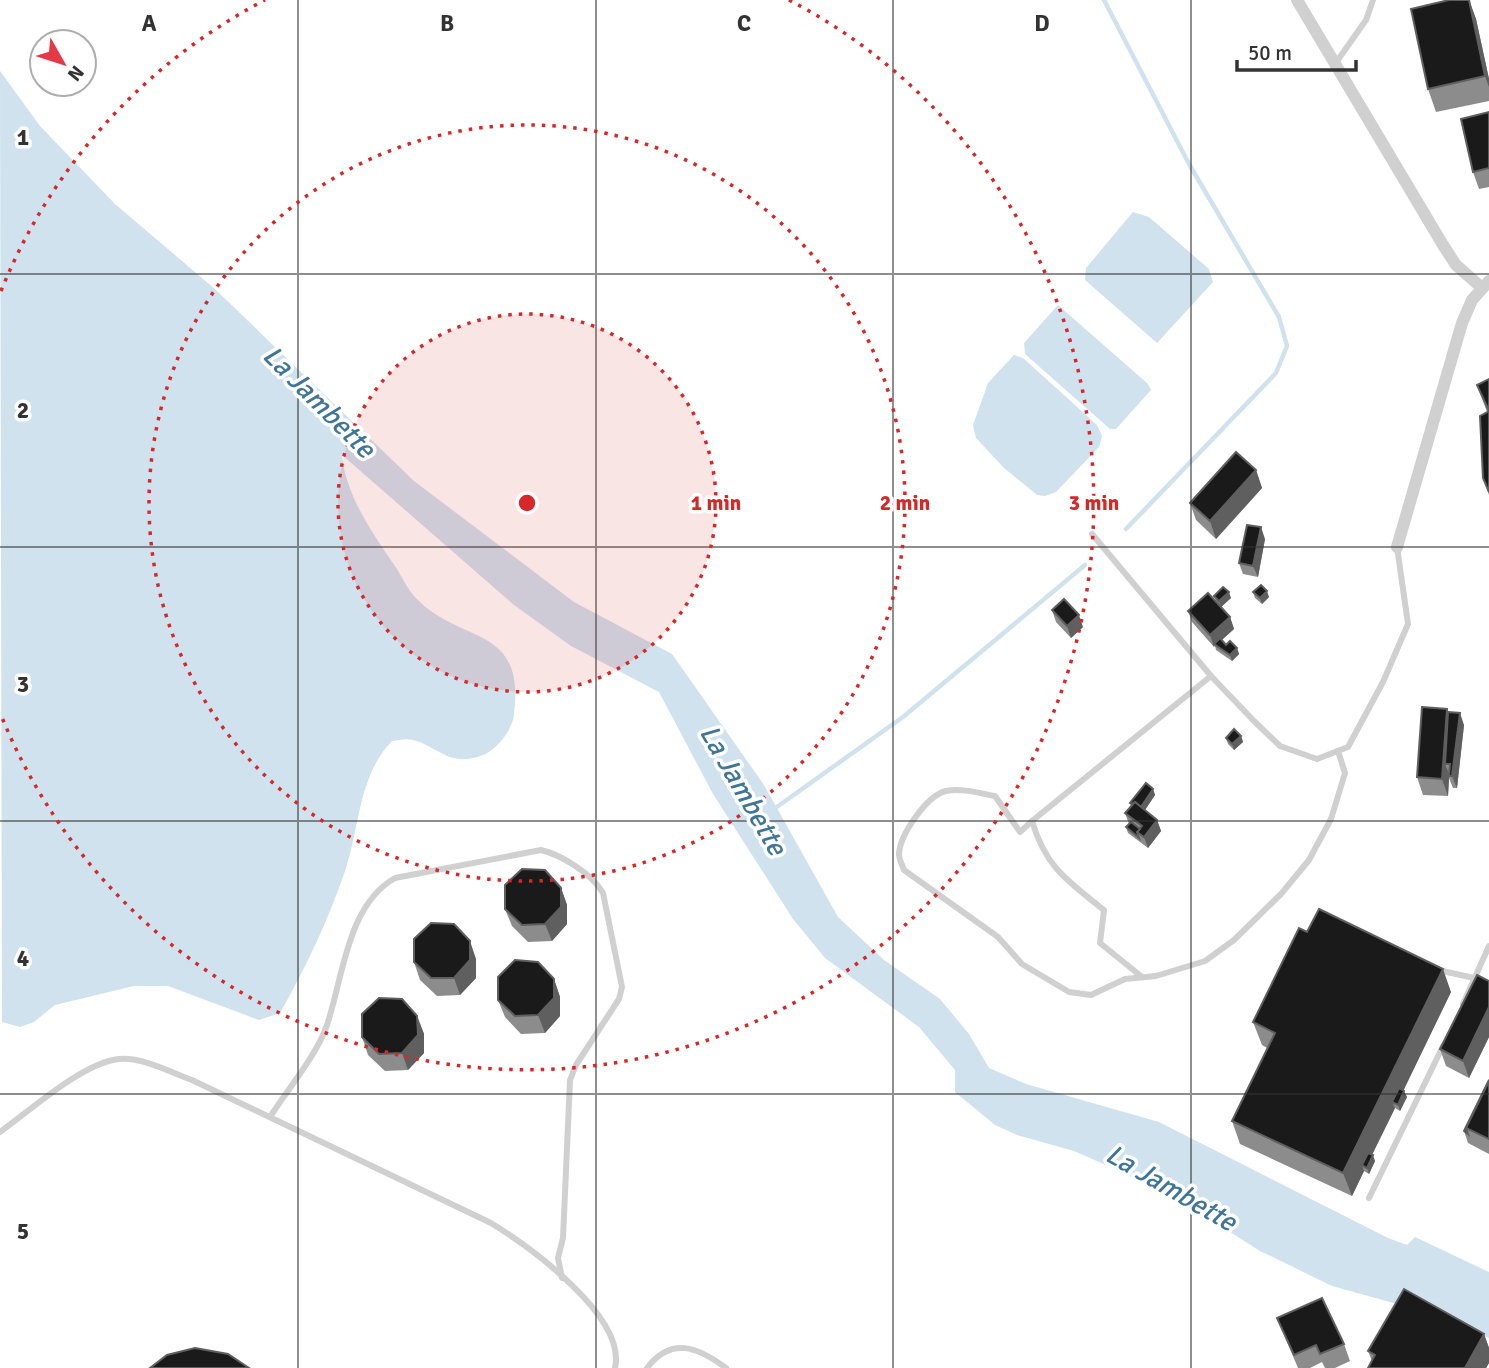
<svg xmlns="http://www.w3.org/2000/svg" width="1489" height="1368" font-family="Signika,sans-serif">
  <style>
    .water { fill: #cfe2ee }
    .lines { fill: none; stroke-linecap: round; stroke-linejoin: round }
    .stream { stroke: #cfe2ee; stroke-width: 4.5 }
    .service { stroke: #d0d0d0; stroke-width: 6 }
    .minor { stroke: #d0d0d0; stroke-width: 12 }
    .wall { fill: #8c8c8c }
    .shaded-wall { fill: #5f5f5f }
    .building { fill: #1a1a1a; stroke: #5f5f5f; stroke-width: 2 }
    .grid { fill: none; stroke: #333; stroke-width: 2; stroke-opacity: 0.55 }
    .ring { fill: none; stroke: #d62828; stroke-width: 3.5; stroke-dasharray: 3.5 7 }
    .labels { text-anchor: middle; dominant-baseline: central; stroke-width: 7; stroke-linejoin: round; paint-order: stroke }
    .water-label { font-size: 28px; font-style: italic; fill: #3f7597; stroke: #fff }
    .grid-label { font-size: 23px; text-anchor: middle; font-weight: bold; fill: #333; stroke: #fff; stroke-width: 7; stroke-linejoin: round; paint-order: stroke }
    .centre { fill: #d62828; stroke: #fff; stroke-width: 3.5 }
    .ring-label { font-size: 21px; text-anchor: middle; font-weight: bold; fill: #d62828; stroke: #fff; stroke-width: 7; stroke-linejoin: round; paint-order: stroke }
  </style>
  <rect width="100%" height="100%" fill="#fff"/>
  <g class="water">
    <path d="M0,71L40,126L115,204L216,290L414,481L574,602L672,654L764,785L838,917L884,960L940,999L969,1034L989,1068L1026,1084L1159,1122L1388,1238L1407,1245L1415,1237L1489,1272V1338L1415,1309L1332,1286L1260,1251L1194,1209L1126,1174L1074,1151L1017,1135L995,1125L955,1092V1070L919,1027L825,958L793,919L713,794L659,692L571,646L514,605L342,455C346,497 374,535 397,569C403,579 409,592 418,600C462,645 525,624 514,714C513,729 497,750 483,755C449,768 439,747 413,740C407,738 398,740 392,741C358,776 360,827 345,871C328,921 306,967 280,1013L259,1020L168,986H134L55,1005L34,1022L20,1027L2,1022Z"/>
    <polygon points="1133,212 1149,217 1209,269 1213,282 1157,343 1085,280 1086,268"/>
    <polygon points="1058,305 1148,384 1151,390 1116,429 1110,429 1025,354 1024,343"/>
    <polygon points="1014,355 1023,358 1097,425 1102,436 1099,447 1056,492 1045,496 1037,495 1004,468 976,438 973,425 988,383"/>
  </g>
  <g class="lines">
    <g class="stream">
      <polyline points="1104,0 1189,164 1279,317 1287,346 1276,373 1126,529"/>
      <polyline points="774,809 903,717 1085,565"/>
    </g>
    <g class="service">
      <polyline points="1335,64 1366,20 1373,0"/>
      <polyline points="1092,534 1211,676 1253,720 1280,746 1317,759 1348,747 1383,682 1408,624 1397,547"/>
      <path d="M1032,821L1020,832L995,796C979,793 963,788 946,791C926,796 900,835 899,854C899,860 902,864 904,870L998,937L1022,964L1069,992L1091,995L1125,979L1156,976L1205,961L1234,940L1281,894L1309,860L1331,819L1345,773L1338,751"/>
      <polyline points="1438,970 1474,978"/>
      <path d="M1142,977L1100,943L1104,910C1068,881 1046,868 1032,821L1211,676"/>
      <polyline points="1463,1004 1489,946"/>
      <path d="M270,1117C287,1090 317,1055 327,1025C343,978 347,905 395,878L541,850C562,855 592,874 603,893L622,987L619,999L576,1065L570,1080L563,1238L558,1258L562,1278"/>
      <path d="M0,1132C31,1110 82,1063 119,1059C143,1057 170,1072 192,1080L491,1223C530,1247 627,1317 615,1368"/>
      <polyline points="1369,1198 1443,1046"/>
      <path d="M647,1368C671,1336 698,1347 726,1368"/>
    </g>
    <g class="minor">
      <polyline points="1297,0 1443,245 1456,265 1481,287"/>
      <polyline points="1397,547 1462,323 1472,300 1489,281"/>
    </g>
  </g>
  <g class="wall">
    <polygon points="1449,0 1469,0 1476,19 1489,79 1489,101 1436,112 1428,89"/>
    <polygon points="1489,112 1489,187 1479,189 1473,172"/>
    <polygon points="1489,379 1489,495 1483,478 1487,412 1477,385"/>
    <polygon points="1256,470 1262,488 1216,539 1196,520 1190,503"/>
    <polygon points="1265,539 1258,577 1243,574 1239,563"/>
    <polygon points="1253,592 1269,597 1262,604 1255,598"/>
    <polygon points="1214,596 1231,598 1221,607 1230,617 1234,629 1222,640 1226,645 1237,648 1239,654 1232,661 1216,650 1215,646 1214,647 1192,622 1188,611 1216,601"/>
    <polygon points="1052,610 1083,627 1071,638 1056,622"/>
    <polygon points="1448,712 1464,725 1457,788 1453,788 1449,778 1448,796 1423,795 1417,777"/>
    <polygon points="1241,736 1243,742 1234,750 1228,744 1226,738"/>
    <polygon points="1153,789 1155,795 1145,810 1157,820 1161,831 1148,848 1128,833 1126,827 1129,824 1125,813 1131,806 1130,803"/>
    <polygon points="561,888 567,905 567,924 552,941 528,942 512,926 505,909"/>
    <polygon points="1307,932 1451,992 1403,1090 1407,1097 1400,1111 1395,1108 1372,1155 1375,1161 1369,1174 1364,1171 1352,1196 1240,1144 1232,1121 1267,1048 1262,1045 1253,1022"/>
    <polygon points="476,959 476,978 460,995 437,996 420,980 414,962"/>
    <polygon points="554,979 560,997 560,1016 545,1033 521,1034 505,1017 498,1000"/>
    <polygon points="1489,981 1489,1037 1469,1078 1446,1066 1440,1049"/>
    <polygon points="417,1016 424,1034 424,1053 408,1070 385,1071 368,1055 362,1037"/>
    <polygon points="1489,1080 1489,1154 1468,1143 1464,1131"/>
    <polygon points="1277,1318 1344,1344 1350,1361 1335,1368 1325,1368 1322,1362 1310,1368 1298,1368 1284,1335"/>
    <polygon points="1484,1334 1489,1348 1489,1363 1486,1368 1372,1361 1368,1351"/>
  </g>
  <g class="shaded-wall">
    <polygon points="1469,0 1476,19 1489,79 1489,87 1485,76"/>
    <polygon points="1256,470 1262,488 1216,539 1210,521"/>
    <polygon points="1261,527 1265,539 1258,577 1253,566"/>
    <polygon points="1267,591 1269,597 1262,604 1260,598"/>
    <polygon points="1229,592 1231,598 1221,607 1219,601"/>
    <polygon points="1079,615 1083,627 1071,638 1067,626"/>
    <polygon points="1230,617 1234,629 1216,645 1214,644 1214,647 1210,635"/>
    <polygon points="1237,648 1239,654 1232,661 1230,655"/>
    <polygon points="1447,709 1453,726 1450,764 1445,764 1450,776 1449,776 1449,778 1448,796 1442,779"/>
    <polygon points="1460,713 1464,725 1457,788 1452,776"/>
    <polygon points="1241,736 1243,742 1234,750 1232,744"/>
    <polygon points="1153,789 1155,795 1141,816 1139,810"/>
    <polygon points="1157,820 1161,831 1148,848 1144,837"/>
    <polygon points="561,888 567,905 567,924 552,941 545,924"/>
    <polygon points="470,941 476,959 476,978 460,995 454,978"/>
    <polygon points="1443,969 1451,992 1397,1104 1392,1102 1395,1108 1366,1167 1362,1165 1364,1171 1352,1196 1343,1173"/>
    <polygon points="554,979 560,997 560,1016 545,1033 538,1015"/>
    <polygon points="1489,1007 1489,1037 1469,1078 1463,1061"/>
    <polygon points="417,1016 424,1034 424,1053 408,1070 402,1053"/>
    <polygon points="1404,1091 1407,1097 1400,1111 1398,1105"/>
    <polygon points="1373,1155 1375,1161 1369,1174 1367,1168"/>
    <polygon points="1484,1334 1489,1348 1489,1363 1486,1368 1465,1368"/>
  </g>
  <g class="building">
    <polygon points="1449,0 1469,0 1485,76 1428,89 1411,9"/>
    <polygon points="1489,112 1489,168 1473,172 1461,119"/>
    <polygon points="1489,379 1489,492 1483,478 1480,416 1489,411 1477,385"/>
    <polygon points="1236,452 1256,470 1210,521 1190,503"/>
    <polygon points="1247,525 1261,527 1253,566 1239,563"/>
    <polygon points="1261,585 1267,591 1260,598 1253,592"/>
    <polygon points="1223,587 1229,592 1219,601 1214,596"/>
    <polygon points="1208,593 1230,617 1210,635 1188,611"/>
    <polygon points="1064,599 1079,615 1067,626 1052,610"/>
    <polygon points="1220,638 1226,645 1230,641 1237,648 1230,655 1214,644"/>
    <polygon points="1422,707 1447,709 1442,779 1417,777"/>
    <polygon points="1448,712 1460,713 1452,776 1449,776 1450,764 1445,764"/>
    <polygon points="1234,729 1241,736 1232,744 1226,738"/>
    <polygon points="1146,783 1153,789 1141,807 1135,802 1132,804 1130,803"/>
    <polygon points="1135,802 1157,820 1144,837 1137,832 1142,826 1125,813"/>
    <polygon points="1131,822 1140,829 1137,832 1139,838 1126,827"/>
    <polygon points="522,869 545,870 561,888 561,907 545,924 522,925 505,909 505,885"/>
    <polygon points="1319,909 1443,969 1343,1173 1232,1121 1275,1033 1253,1022 1299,928 1307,932"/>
    <polygon points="431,923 454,924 470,941 470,960 454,978 431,978 414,962 414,939"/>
    <polygon points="515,960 538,962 554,979 554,998 538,1015 515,1016 498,1000 498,977"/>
    <polygon points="1477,975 1489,981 1489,1007 1463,1061 1440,1049"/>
    <polygon points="379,998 402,999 417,1016 418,1035 402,1053 379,1054 362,1037 362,1014"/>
    <polygon points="1489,1080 1466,1128 1468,1134 1464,1131"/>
    <polygon points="1489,1081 1489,1139 1466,1128"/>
    <polygon points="1399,1088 1404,1091 1398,1105 1392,1102"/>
    <polygon points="1368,1153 1373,1155 1367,1168 1362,1165"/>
    <polygon points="1404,1289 1484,1334 1465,1368 1368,1368 1375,1355 1368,1351"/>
    <polygon points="1322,1298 1344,1344 1320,1354 1316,1345 1294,1355 1277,1318"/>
    <polygon points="195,1348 228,1354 249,1368 150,1368 167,1355"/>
  </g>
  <path class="grid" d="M298,0V1368M596,0V1368M893,0V1368M1191,0V1368M0,274H1489M0,547H1489M0,821H1489M0,1094H1489"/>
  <circle cx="527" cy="503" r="189" fill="#d62828" fill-opacity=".12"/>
  <g class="ring">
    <circle cx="527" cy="503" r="189"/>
    <circle cx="527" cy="503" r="378"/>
    <path d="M1 291A567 567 0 0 1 265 0M789 0A567 567 0 1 1 1 715"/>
  </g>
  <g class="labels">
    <g class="water-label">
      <text transform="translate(319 402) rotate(45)">La Jambette</text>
      <text transform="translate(743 790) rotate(60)">La Jambette</text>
      <text transform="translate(1171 1188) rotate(30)">La Jambette</text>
    </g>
  </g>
  <g class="grid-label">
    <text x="149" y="31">A</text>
    <text x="447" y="31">B</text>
    <text x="744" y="31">C</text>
    <text x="1042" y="31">D</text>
    <text x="23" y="145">1</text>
    <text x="23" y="418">2</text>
    <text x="23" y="692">3</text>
    <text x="23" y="966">4</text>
    <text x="23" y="1239">5</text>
  </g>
  <circle cx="527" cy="503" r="10" class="centre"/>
  <g class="ring-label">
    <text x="716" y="510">1 min</text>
    <text x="905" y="510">2 min</text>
    <text x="1094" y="510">3 min</text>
  </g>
  <g transform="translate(63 63) rotate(129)"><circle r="33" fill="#ffffff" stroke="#adadad" stroke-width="2"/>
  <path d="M0-5L12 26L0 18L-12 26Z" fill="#e63946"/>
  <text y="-10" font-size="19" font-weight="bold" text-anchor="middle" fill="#333333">N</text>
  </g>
  <path d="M1237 60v10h119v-10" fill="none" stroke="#333333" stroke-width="3.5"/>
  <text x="1248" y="60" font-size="21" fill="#333333" stroke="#ffffff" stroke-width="5" paint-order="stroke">50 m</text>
</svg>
